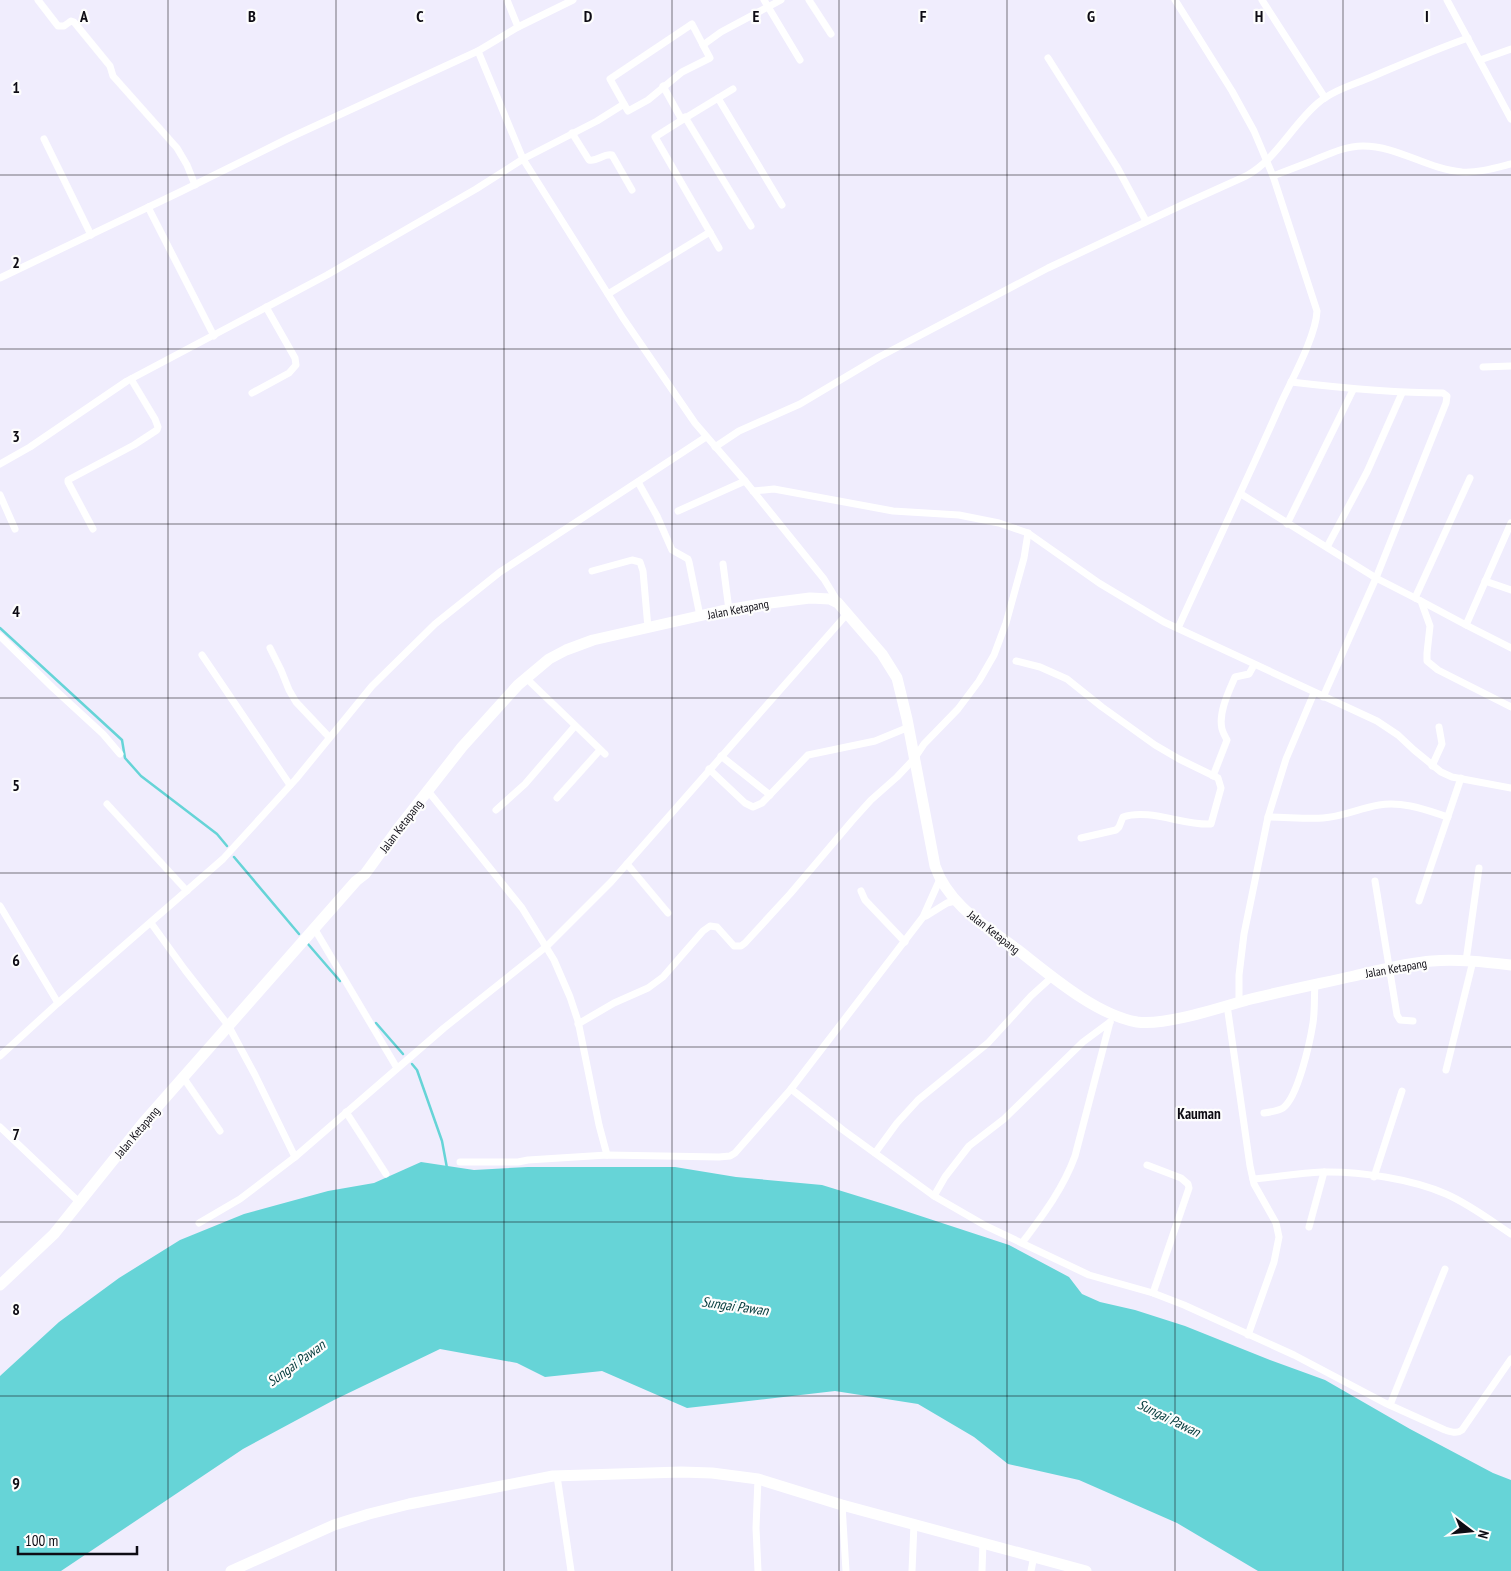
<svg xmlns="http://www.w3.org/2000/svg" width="1511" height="1571" font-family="'PT Sans Narrow',sans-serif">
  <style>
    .water { fill: #66d4d7 }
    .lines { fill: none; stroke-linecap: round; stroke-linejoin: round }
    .stream { stroke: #66d4d7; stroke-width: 2.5 }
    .minor { stroke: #fff; stroke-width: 7 }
    .primary { stroke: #fff; stroke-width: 11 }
    .grid { fill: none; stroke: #0e0c14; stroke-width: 1; stroke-opacity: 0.55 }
    .labels { text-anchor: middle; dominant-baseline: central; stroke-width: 4.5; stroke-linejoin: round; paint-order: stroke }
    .street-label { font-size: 12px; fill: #0e0c14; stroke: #fdfdfd }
    .water-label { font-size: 14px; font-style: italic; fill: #013839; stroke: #fdfdfd }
    .quarter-label { font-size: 15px; font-weight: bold; fill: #0e0c14; stroke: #fdfdfd }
    .grid-label { font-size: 16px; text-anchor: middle; font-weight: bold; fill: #0e0c14; stroke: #fdfdfd; stroke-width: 4.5; stroke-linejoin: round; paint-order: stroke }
  </style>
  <rect width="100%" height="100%" fill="#f0edfd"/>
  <polygon class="water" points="421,1162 474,1170 528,1167 675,1167 736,1177 822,1185 887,1205 1009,1245 1069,1277 1082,1294 1100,1302 1135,1310 1185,1326 1270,1360 1325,1380 1410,1429 1493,1473 1511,1480 1511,1571 1258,1571 1177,1523 1079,1480 1008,1464 974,1437 918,1404 835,1391 687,1408 602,1371 545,1377 517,1363 440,1349 334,1400 243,1449 61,1571 0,1571 0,1376 59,1322 119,1278 180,1240 244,1214 328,1191 374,1183"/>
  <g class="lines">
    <g class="stream">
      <polyline points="0,628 122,740 125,758 141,776 217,834 227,846"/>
      <polyline points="234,857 299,934"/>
      <polyline points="308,944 340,981"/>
      <polyline points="376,1023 403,1054"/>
      <polyline points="412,1064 417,1070 442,1141 447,1168"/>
    </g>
    <g class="minor">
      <polyline points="38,0 58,26 64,26 71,21 74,22 110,66 113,76 177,148 187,165 195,185"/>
      <polyline points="507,0 518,27"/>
      <polyline points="764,0 800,60"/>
      <polyline points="809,0 831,34"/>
      <path d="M1175,0L1232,91L1254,131L1273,176L1317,311C1316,336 1292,379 1281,403C1248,478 1212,553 1178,628"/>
      <polyline points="1262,0 1325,98"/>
      <polyline points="1447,0 1511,119"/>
      <polyline points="478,51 523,159 623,318 695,423 745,481 824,579 838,602"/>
      <polyline points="1048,58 1117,167 1146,221"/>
      <polyline points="1480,60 1511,49"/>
      <polyline points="663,86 682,120 733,89"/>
      <polyline points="718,98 782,205"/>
      <polyline points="624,104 610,79 692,24 703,45"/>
      <polyline points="685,117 751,226"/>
      <polyline points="682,120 655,137 719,248"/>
      <path d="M572,133L589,160C597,162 604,153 612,155L632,190"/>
      <polyline points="44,139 91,235"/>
      <path d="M1273,176C1286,171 1299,166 1312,161C1329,154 1345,146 1363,146C1398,146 1427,169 1462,172C1478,173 1495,168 1511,164"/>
      <polyline points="148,207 214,336"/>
      <polyline points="0,278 180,192 289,138 478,51 518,27 573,0"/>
      <polyline points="608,294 710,232"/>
      <polyline points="1483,367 1511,366"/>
      <path d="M1291,382C1342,388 1392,393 1443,393L1447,396L1446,403L1376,578L1323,697"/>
      <polyline points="252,393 289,373 296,365 295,358 266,307"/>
      <path d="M715,447L739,431L800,404L879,357L1048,268L1184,204L1246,176C1276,160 1292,125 1318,103C1332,91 1352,85 1369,78C1402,64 1434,50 1468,38"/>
      <polyline points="0,464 30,447 127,381 327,275 476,189 523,159 597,121 624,104 628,111 648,100 682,72 710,58 703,45 721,32 781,0"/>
      <polyline points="638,482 657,516 672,550 688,559 689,562 700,616"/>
      <polyline points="753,491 774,489 893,511 959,515 999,523 1028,533 1099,583 1164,622 1377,721 1398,735 1414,750 1441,772 1452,777 1511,788"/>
      <polyline points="1241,494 1376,578 1421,601 1430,626 1427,653 1427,661 1438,670 1511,707"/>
      <polyline points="0,495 15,529"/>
      <polyline points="678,511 745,481"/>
      <polyline points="1511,523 1466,625 1511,648"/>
      <polyline points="1287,524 1353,390"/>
      <polyline points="93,529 68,482 68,480 134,445 157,430 158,427 155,419 131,379"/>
      <polyline points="1327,547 1367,472 1402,393"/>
      <polyline points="723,564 729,610"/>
      <polyline points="592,571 632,560 640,562 643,571 648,628"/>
      <polyline points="1485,581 1511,590"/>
      <polyline points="1415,598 1470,478"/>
      <polyline points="1421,601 1466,625"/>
      <polyline points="0,636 53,688 103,734 120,754"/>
      <polyline points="270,648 281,670 289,690 296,702 329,737"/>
      <polyline points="202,655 290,785"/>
      <path d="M1016,661L1040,667L1067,679L1102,707L1155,745L1179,759L1218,778L1221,788L1211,824C1185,826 1149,808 1123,817L1119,827L1116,830L1081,838"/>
      <polyline points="526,678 605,754"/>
      <polyline points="721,756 770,795"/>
      <polyline points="1432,766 1442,744 1439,727"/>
      <polyline points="709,769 745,803 753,807 762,803 808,755 875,741 909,727"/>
      <path d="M1213,776L1227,740C1225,736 1223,733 1222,729C1218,713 1229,691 1235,677L1249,674L1254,665"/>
      <polyline points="428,791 522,908 554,960 570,997 578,1021 599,1125 607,1155"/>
      <polyline points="557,798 600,750"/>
      <polyline points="107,804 187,891"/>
      <polyline points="496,810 525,784 575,726"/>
      <path d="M1268,817C1286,817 1305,819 1323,818C1342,817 1360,808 1379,805C1403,801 1426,810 1448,817"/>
      <polyline points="627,864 668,913"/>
      <polyline points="1375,881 1397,1015 1400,1020 1413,1021"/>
      <polyline points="861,891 865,900 905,942"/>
      <polyline points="1419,901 1461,778"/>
      <polyline points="0,906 58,1003"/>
      <polyline points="926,916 947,903 955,901"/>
      <polyline points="151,923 185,970 228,1025 255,1075 295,1157 444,1028 547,946 611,882 847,614"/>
      <polyline points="314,928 397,1068"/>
      <polyline points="1466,961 1479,868"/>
      <polyline points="1239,1002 1239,975 1244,934 1268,817 1286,759 1314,693"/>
      <polyline points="1227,1005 1250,1166 1254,1184 1276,1223 1279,1237 1274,1262 1248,1335"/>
      <polyline points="578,1024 614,1003 648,988 663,977 703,931 710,926 717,927 734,946 741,946 745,943 790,894 852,821 871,800 897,777 914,759 924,744 958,709 979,681 994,655 1006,623 1024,558 1028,533"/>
      <polyline points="0,1056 58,1003 223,859 296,779 372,686 435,624 500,572 706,437"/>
      <polyline points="1446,1070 1473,961"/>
      <polyline points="183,1077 220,1131"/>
      <path d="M791,1089L843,1130L934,1196L986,1226L1089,1275L1153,1293L1184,1305L1294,1355L1385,1403L1445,1430C1452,1432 1457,1434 1462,1430L1511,1359"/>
      <polyline points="346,1112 386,1174"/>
      <path d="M1264,1113C1271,1112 1278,1111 1283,1108C1298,1097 1310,1042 1313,1023C1315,1010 1314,997 1315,984"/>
      <polyline points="0,1127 79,1202"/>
      <polyline points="875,1153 897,1123 918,1100 988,1043 1031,996 1052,977"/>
      <polyline points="460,1162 518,1162 528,1160 607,1155 719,1157 730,1156 735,1153 791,1089 923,917 940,879"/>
      <polyline points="1147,1165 1181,1178 1188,1184 1189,1188 1153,1293"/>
      <polyline points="1374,1177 1402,1091"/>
      <path d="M1253,1179C1276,1177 1299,1173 1322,1172C1359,1171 1412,1179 1446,1194C1469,1204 1490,1220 1511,1234"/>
      <polyline points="934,1196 945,1177 969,1146 1004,1119 1083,1042 1110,1022"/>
      <polyline points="199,1223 240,1199 295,1157"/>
      <polyline points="1309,1227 1324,1172"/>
      <path d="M1022,1243C1043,1215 1063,1189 1075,1156L1110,1022"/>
      <polyline points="1390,1405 1445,1269"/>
      <polyline points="557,1476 571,1571"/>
      <polyline points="758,1479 756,1528 758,1571"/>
      <polyline points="842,1505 846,1571"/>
      <polyline points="912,1571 914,1524"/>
      <polyline points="982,1571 983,1542"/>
      <polyline points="1031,1571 1034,1556"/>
    </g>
    <g class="primary">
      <path d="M0,1285L54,1234L143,1123L356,881L365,874L397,830L462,747L518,685L549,659L566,650L593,640L721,611L762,604L810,598L830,599L838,603L882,654L897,678L907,719L935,866C949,906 986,926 1018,950C1050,975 1096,1015 1137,1022C1165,1026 1219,1008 1247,1000C1283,991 1318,984 1354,976C1380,970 1406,963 1432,961C1458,959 1485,962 1511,965"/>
      <polyline points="231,1571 334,1525 369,1514 409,1504 553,1476 681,1472 712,1473 758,1479 842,1505 1086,1571"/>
    </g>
  </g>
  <path class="grid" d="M168,0V1571M336,0V1571M504,0V1571M672,0V1571M839,0V1571M1007,0V1571M1175,0V1571M1343,0V1571M0,175H1511M0,349H1511M0,524H1511M0,698H1511M0,873H1511M0,1047H1511M0,1222H1511M0,1396H1511"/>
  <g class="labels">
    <g class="street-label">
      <text transform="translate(738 609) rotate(-11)">Jalan Ketapang</text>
      <text transform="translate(401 826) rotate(-53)">Jalan Ketapang</text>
      <text transform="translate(994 932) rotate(38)">Jalan Ketapang</text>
      <text transform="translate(1396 968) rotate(-10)">Jalan Ketapang</text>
      <text transform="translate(137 1132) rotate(-50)">Jalan Ketapang</text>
    </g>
    <g class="water-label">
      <text transform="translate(735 1306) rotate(8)">Sungai Pawan</text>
      <text transform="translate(296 1363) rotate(-36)">Sungai Pawan</text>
      <text transform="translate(1169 1418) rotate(26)">Sungai Pawan</text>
    </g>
    <g class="quarter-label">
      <text x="1199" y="1113">Kauman</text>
    </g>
  </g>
  <g class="grid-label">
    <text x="84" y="22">A</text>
    <text x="252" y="22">B</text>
    <text x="420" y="22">C</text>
    <text x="588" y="22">D</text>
    <text x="756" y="22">E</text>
    <text x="923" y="22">F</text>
    <text x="1091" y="22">G</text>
    <text x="1259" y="22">H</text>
    <text x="1427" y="22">I</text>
    <text x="16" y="93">1</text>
    <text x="16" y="268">2</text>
    <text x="16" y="442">3</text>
    <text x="16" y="617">4</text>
    <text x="16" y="791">5</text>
    <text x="16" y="966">6</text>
    <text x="16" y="1140">7</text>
    <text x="16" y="1315">8</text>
    <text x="16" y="1489">9</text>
  </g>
  <g transform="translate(1471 1531) rotate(106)" stroke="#fdfdfd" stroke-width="4" paint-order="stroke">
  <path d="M0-4L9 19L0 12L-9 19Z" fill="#0e0c14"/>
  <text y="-8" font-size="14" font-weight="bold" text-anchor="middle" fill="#0e0c14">N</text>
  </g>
  <path d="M18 1546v8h119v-8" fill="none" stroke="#0e0c14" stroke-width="2.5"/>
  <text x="25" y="1546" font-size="15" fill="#0e0c14" stroke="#fdfdfd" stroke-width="4" paint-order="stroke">100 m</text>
</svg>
